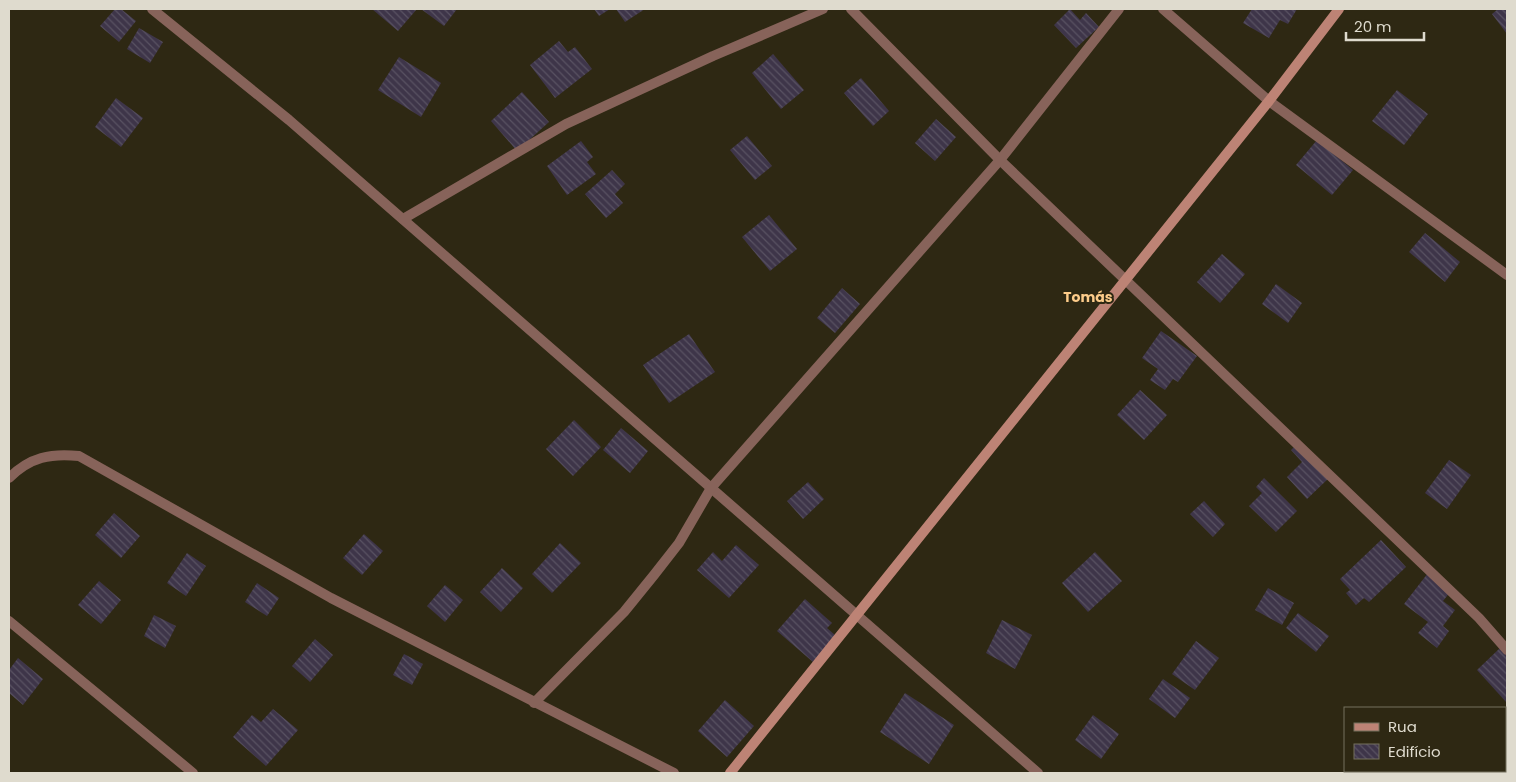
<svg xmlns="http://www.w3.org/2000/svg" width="1516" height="782" font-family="Poppins,sans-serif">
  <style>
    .building { fill: url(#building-back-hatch) }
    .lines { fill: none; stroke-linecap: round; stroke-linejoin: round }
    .street { stroke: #87635a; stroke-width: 10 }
    .secondary { stroke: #bd8375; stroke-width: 10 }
    .labels { text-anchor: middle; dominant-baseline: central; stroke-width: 4; stroke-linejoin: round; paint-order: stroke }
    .neighbourhood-label { font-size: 14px; font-weight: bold; fill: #fdcc8a; stroke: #2e2813 }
  </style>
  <defs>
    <pattern id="building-back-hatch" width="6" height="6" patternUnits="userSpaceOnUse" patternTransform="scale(1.25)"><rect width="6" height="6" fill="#3e3549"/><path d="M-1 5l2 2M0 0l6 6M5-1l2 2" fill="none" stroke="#595262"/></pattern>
  </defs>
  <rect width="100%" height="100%" fill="#2e2813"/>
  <g class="building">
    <polygon points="115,9 121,9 136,21 119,42 100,26"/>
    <polygon points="372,9 417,9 398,31"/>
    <polygon points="421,9 457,9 444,26"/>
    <polygon points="594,9 610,9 599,16"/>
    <polygon points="616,9 645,9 625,22"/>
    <polygon points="1070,9 1080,20 1086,13 1099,27 1076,48 1054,25"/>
    <polygon points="1252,9 1297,9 1288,24 1280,20 1269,38 1243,23"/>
    <polygon points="1498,9 1507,9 1507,34 1492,14"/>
    <polygon points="139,28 163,42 150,63 127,49"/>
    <polygon points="559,41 568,52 575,47 592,69 555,98 530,65"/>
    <polygon points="773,54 804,90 781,109 752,73"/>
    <polygon points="399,57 441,83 421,117 378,90"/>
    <polygon points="861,78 889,111 873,126 844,93"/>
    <polygon points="1397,90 1428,114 1404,145 1372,121"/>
    <polygon points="522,92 549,122 517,151 491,121"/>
    <polygon points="116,98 143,118 121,147 95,127"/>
    <polygon points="936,119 956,137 935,161 915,143"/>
    <polygon points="747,136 772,166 755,180 730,150"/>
    <polygon points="1317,140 1353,170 1332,195 1296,165"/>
    <polygon points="581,141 593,157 587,162 596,174 567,195 547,166"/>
    <polygon points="612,170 625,184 615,194 623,203 606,218 585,194"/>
    <polygon points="769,215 797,249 770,271 742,237"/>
    <polygon points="1425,233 1460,262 1445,282 1409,252"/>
    <polygon points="1222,254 1245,274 1220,303 1197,282"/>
    <polygon points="1276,284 1302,303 1288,323 1262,304"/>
    <polygon points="842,288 860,304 835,333 817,318"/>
    <polygon points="1161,331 1197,356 1178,382 1173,379 1165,390 1150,380 1158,369 1142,358"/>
    <polygon points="689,334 715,372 669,403 643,365"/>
    <polygon points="1140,390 1167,415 1144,440 1117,415"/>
    <polygon points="574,420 601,447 573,476 546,449"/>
    <polygon points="621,428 648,451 630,473 603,450"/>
    <polygon points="1297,444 1329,478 1307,499 1287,477 1302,462 1291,450"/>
    <polygon points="1449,460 1471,475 1447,509 1425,493"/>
    <polygon points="1264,478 1297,511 1276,532 1249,506 1262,493 1256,487"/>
    <polygon points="808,482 824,499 803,519 787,501"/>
    <polygon points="1204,501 1225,524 1213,537 1190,514"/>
    <polygon points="114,513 140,536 121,558 95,535"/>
    <polygon points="364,534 383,551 362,575 343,558"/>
    <polygon points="1381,540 1406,567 1369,602 1364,598 1356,605 1346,593 1350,590 1340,579"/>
    <polygon points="560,543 581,563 552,593 532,574"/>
    <polygon points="736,545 759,565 729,598 697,570 713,552 722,561"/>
    <polygon points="1095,552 1122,581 1088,612 1062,583"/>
    <polygon points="187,553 206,566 186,596 167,583"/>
    <polygon points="502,568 523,588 501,612 480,592"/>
    <polygon points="1428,573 1451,591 1443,601 1455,610 1443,626 1449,631 1437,648 1418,633 1428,622 1404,604"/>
    <polygon points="99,581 121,600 101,624 78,605"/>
    <polygon points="257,583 279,598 267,616 245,602"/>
    <polygon points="445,585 463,600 445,622 427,606"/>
    <polygon points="1268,588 1294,603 1282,625 1255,610"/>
    <polygon points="805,599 832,623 827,628 836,636 813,662 777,631"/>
    <polygon points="1298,613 1329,636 1316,652 1286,628"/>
    <polygon points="154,615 176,626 165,648 144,636"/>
    <polygon points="1002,620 1032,635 1015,669 986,653"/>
    <polygon points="315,639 333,655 310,682 292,666"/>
    <polygon points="1196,641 1219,658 1195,690 1172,674"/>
    <polygon points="1500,648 1507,656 1507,703 1477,670"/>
    <polygon points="404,654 423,664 412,685 393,675"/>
    <polygon points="18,658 43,679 23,705 9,693 9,670"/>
    <polygon points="1163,679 1190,698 1175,718 1149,699"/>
    <polygon points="905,693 954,725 929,764 880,732"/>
    <polygon points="725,700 754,726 727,757 698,731"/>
    <polygon points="273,709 298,730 266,766 233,737 252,715 261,722"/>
    <polygon points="1093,715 1119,734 1101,759 1075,740"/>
  </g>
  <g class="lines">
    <g class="street">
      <polyline points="152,9 289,120 1038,773"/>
      <polyline points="851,9 1000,160 1479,618 1507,650"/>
      <polyline points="1163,9 1269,101 1507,275"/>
      <polyline points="403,219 566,124 713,56 823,9"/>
      <path d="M9,478C30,457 51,453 79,456L331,598L674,773"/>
      <polyline points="9,621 193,773"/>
      <polyline points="534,703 624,612 654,575 679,543 711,488 1000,160 1119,9"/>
    </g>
    <polyline class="secondary" points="730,773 1269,101 1339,9"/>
  </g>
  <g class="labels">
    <g class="neighbourhood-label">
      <text x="1088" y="297">Tomás</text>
    </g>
  </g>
  <rect width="1516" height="782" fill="none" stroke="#dfdbce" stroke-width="20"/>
  <rect x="1344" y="707" width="162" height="65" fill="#2e2813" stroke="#75705e"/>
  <rect x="1354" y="723" width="25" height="8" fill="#bd8375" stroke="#75705e"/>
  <text x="1388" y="732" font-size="15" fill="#dfdbce">Rua</text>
  <rect x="1354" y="744" width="25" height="15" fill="url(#building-back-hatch)" stroke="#75705e"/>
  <text x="1388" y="757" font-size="15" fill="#dfdbce">Edifício</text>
  <path d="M1346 32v8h78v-8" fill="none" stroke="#dfdbce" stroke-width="2.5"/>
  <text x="1354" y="32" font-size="15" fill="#dfdbce" stroke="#2e2813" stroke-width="4" paint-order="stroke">20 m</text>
</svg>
